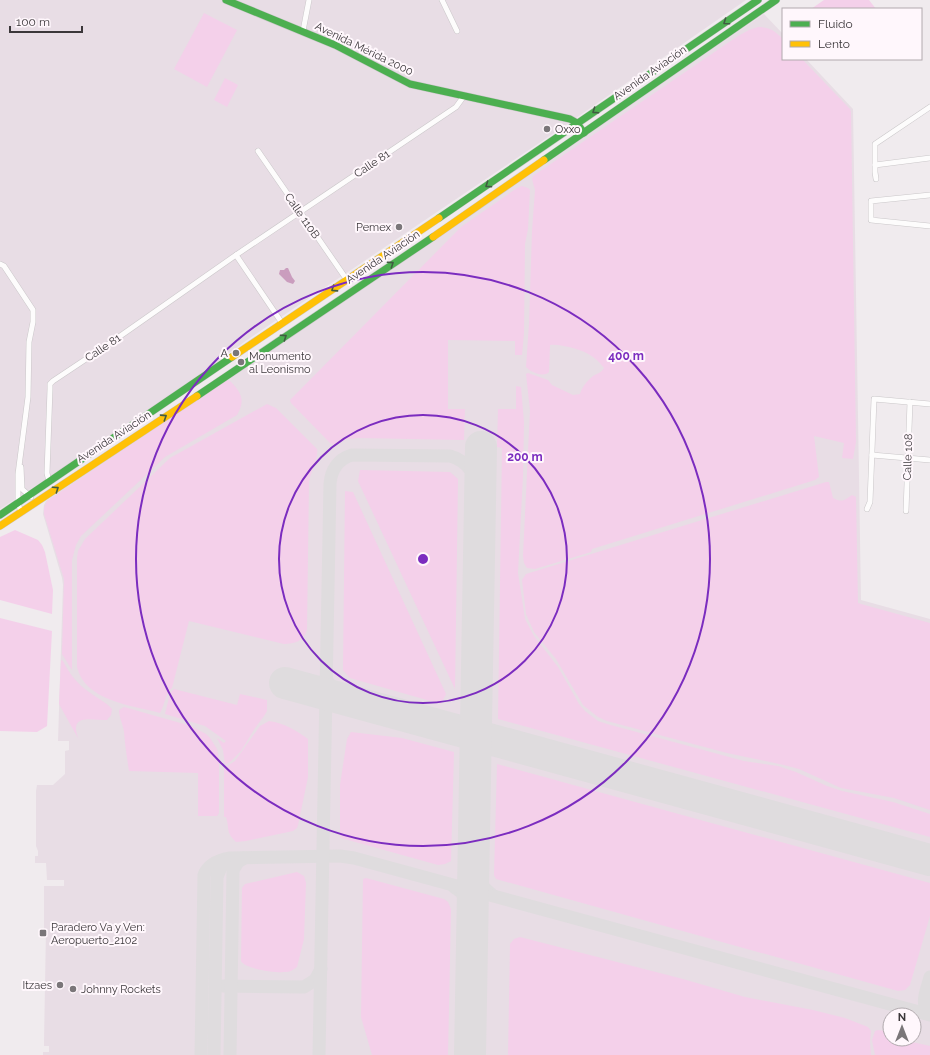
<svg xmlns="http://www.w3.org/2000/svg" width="930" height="1055" font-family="Raleway,sans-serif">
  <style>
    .built { fill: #e8dde5; fill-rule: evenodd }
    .green { fill: #f4d0ea }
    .water { fill: #ca9dbe }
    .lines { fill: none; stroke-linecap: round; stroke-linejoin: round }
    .taxiway { stroke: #dfdcde; stroke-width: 13 }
    .runway { stroke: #dfdcde; stroke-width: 32 }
    .street-casing { stroke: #cac7c9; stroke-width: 6 }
    .fast-casing { stroke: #cac7c9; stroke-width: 8 }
    .slow-casing { stroke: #cac7c9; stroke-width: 8 }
    .street { stroke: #fdfcfc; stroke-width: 5 }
    .fast { stroke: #4caf50; stroke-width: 7 }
    .slow { stroke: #ffc107; stroke-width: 7 }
    .oneway { stroke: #405b41 }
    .ring { fill: none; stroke: #7b2cbf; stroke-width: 2 }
    .poi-dot { fill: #7a7679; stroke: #fff7fc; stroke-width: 1.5 }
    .labels { text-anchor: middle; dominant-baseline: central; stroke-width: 4; stroke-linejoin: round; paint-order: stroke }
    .street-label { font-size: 11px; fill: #3b373a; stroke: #fff7fc }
    .poi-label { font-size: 11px; fill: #3b373a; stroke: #fff7fc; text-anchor: start }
    .centre { fill: #7b2cbf; stroke: #fff7fc; stroke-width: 2 }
    .ring-label { font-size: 12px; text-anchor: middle; font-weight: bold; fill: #7b2cbf; stroke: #fff7fc; stroke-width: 4; stroke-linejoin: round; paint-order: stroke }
  </style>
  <rect width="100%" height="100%" fill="#f0ebee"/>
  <g class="built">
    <polygon points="0,0 746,0 566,125 247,340 155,407 0,509"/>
    <path d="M764,14L783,34V59H806L853,109L861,600L930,619V1055H43V1052H49V1046H44V1042L46,929H44V886H64V880H47L46,863H35V856H38V851L36,846V791L37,785H53L65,774V751L69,750V741H58L63,585L62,578L43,514L44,505L46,501ZM890,1015H914V1039H890Z"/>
  </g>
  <g class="green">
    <polygon points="824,0 869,0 876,9 811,9"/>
    <polygon points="204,13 237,30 207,87 174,69"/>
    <path d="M758,27C770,27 775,31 783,39V59H802L850,109L851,112L856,442L853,459L842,458L844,443L814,436L819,477L815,480L592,549L591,552L535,569L527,568L524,563L523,556L530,410L526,374L528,373L548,380L552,385L573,395L580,394C582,387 587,381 593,376C598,373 601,373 604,368C594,355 585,351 569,347C562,346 557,344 550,345L549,372C543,378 531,372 526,367L529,324L532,231L535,190L532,179L533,176L738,36L749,30Z"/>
    <polygon points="225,78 238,85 227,107 214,100"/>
    <polygon points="522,186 528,188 530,190 528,229 525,244 524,333 522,355 515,355 515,341 448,340 448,409 465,409 464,440 358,438 347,439 334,445 330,443 291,403 290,400 461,227 517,188"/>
    <path d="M227,380L230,381C241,392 246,400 237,415L165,457L81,536L76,545L72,560V670L62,654L64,579L44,514V508L47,501Z"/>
    <polygon points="516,386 521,387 524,422 523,476 518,573 525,619 534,636 558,667 579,704 585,711 598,721 607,724 744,761 778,766 796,772 827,786 842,791 893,802 930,814 930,837 498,719 502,448 497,447 498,409 516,409"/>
    <path d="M267,404L276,408L317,449C319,456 311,472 309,481L307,630C304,641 294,644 284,644L189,621L172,688C165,693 165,705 160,713C131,705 85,701 77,667V558L78,551L85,539L170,458Z"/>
    <polygon points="360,470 450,472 458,479 455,689 358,481"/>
    <path d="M826,482H829L833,498C843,503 844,500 852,495L856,497L858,603L861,604L930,623V810L894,798L841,788L799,769L784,765L727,753L607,721L598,717L583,705L556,659L534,632L526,614L522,580L526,574Z"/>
    <polygon points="345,491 353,492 446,694 441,704 350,678 343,670"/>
    <polygon points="15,530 38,540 42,545 45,552 53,590 52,614 0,600 0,537"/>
    <polygon points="0,618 52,631 47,726 37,732 0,731"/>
    <path d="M61,660L63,661C69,673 77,684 89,692C97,698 106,702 112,709L111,715L107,720C90,720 68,713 79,740L59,704Z"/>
    <polygon points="174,689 237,705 240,694 267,700 267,711 264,716 255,728 241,751 230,762 225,765 223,750 217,738 224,743 226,741 205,726 165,714 170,693"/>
    <path d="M124,707L191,726L206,734L210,738L217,749L219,758V813L217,816H198V773L129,771C127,758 125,745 124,732C123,724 119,718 119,710Z"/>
    <path d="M269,721C284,723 296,730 308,739V777L298,825L297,828L293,831L246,841L236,842C225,831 230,829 226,817H224V768L235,761L260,726Z"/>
    <polygon points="351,732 402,738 454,752 451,861 445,864 438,865 341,838 340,836 340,785 347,739"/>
    <polygon points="497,764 930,883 930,916 910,985 905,990 898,991 496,879 494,875"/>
    <path d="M297,872L304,876L306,883L304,939L297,967C293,970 290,972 285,972C276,973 245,969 241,961L242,888L245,884Z"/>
    <polygon points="366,878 444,899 448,902 451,909 448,1055 372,1055 361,1017 363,879"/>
    <polygon points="520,937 683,979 745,997 813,1010 845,1018 868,1027 871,1031 870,1042 871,1055 508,1055 510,944 514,939"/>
    <polygon points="878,1030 886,1031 890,1033 890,1039 907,1039 912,1042 930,1046 930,1055 875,1055 872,1040 875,1031"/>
  </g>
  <polygon class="water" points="286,268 288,268 292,277 295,281 293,284 287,282 279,274 280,270 284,270"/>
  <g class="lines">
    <g class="taxiway">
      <polyline points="326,678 333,691 348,700"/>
      <polyline points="909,854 930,855"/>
      <polyline points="473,868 479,883 491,894"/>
      <path d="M454,887C465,893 470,902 472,914"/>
      <path d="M930,977C927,990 919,1004 930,1014"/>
      <polyline points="223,986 304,987 315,980 321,969"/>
      <path d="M201,1055L204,875C208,865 219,860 230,858L340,856L354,858L930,1015"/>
      <polyline points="214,1055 217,877 221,867 229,860"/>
      <polyline points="230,1055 233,870 238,862 244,858"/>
      <path d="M319,1055L330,484C331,470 338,459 352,455L450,456C468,461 476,475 480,493"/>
    </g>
    <g class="runway">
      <polyline points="285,683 930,860"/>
      <polyline points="470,1055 481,447"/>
    </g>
    <defs>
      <g id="street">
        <polyline points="442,0 457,31"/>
        <polyline points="303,31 309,0"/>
        <polyline points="258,151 347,280"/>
        <polyline points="875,165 930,158"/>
        <polyline points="876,179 875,172 875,144 930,107"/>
        <polyline points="930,195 871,201 871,220 930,226"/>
        <polyline points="236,255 282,323"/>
        <polyline points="0,264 4,266 33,310 33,322 29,342 28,397 18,474 18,503 21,512"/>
        <polyline points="872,455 930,460"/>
        <polyline points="21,467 22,489 31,497"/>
        <polyline points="49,482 47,473 50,389 50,384 53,381 116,339 236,255 456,107 464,96"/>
        <polyline points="867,509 870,502 874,399 930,404"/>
        <polyline points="906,511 910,402"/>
      </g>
      <g id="fast">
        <polyline points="226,0 335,45 410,84 570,119 577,123 584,133"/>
        <polyline points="544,160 776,0"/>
        <polyline points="439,218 758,0"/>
        <polyline points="197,396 433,237"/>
        <polyline points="0,515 232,357"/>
      </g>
      <g id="slow">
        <polyline points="433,237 544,160"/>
        <polyline points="232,357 439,218"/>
        <polyline points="0,526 197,396"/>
      </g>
    </defs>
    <use href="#street" class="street-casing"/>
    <use href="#fast" class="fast-casing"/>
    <use href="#slow" class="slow-casing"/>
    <use href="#street" class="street"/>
    <use href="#fast" class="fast"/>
    <use href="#slow" class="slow"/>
  </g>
  <defs><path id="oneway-chevron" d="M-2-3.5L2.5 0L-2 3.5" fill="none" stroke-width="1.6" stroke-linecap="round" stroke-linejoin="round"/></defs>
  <g class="oneway">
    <use href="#oneway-chevron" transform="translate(726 22) rotate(145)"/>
    <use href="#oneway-chevron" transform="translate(595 111) rotate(146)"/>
    <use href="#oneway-chevron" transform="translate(488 185) rotate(146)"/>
    <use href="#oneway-chevron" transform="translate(391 264) rotate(-34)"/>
    <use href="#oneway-chevron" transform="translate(334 289) rotate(147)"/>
    <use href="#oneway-chevron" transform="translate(284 337) rotate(-34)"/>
    <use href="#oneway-chevron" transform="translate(164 417) rotate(-33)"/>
    <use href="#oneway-chevron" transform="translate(56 489) rotate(-34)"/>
  </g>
  <g class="ring">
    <circle cx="423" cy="559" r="144"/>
    <circle cx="423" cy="559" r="287"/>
  </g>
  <g class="poi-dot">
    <circle cx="547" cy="129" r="4"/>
    <circle cx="399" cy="227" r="4"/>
    <circle cx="236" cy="353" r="4"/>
    <circle cx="241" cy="362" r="4"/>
    <rect x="39" y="929" width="8" height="8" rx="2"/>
    <circle cx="60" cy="985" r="4"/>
    <circle cx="73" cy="989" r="4"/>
  </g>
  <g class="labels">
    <g class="street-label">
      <text transform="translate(364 49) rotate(26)">Avenida Mérida 2000</text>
      <text transform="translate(650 73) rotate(-35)">Avenida Aviación</text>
      <text transform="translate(372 164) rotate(-34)">Calle 81</text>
      <text transform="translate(302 216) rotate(55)">Calle 110B</text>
      <text transform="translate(383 257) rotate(-34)">Avenida Aviación</text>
      <text transform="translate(103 348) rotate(-34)">Calle 81</text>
      <text transform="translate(114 437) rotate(-33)">Avenida Aviación</text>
      <text transform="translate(908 457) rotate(-88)">Calle 108</text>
    </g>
    <g class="poi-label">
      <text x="555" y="129">Oxxo</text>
      <text x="391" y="227" text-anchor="end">Pemex</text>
      <text x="228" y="353" text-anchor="end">A</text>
      <text x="249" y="356">Monumento<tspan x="249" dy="13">al Leonismo</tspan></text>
      <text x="51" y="927">Paradero Va y Ven:<tspan x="51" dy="13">Aeropuerto_2102</tspan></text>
      <text x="52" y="985" text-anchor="end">Itzaes</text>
      <text x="81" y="989">Johnny Rockets</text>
    </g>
  </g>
  <circle cx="423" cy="559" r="6" class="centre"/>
  <g class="ring-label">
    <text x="626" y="360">400 m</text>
    <text x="525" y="461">200 m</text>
  </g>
  <rect x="782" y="8" width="140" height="52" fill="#fff7fc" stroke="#b1aaae"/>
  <rect x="790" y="21" width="20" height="6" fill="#4caf50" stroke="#b1aaae"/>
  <text x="818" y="28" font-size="12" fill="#3b373a">Fluido</text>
  <rect x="790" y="41" width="20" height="6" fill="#ffc107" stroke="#b1aaae"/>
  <text x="818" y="48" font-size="12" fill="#3b373a">Lento</text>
  <g transform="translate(902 1027)"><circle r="19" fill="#fff7fc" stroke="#b1aaae"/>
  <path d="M0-3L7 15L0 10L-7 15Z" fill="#7a7679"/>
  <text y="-6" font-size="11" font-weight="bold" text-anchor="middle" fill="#3b373a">N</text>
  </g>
  <path d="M10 26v6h72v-6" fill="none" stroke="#3b373a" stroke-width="2"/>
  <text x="16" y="26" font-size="12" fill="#3b373a" stroke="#fff7fc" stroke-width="3" paint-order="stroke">100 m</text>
</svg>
